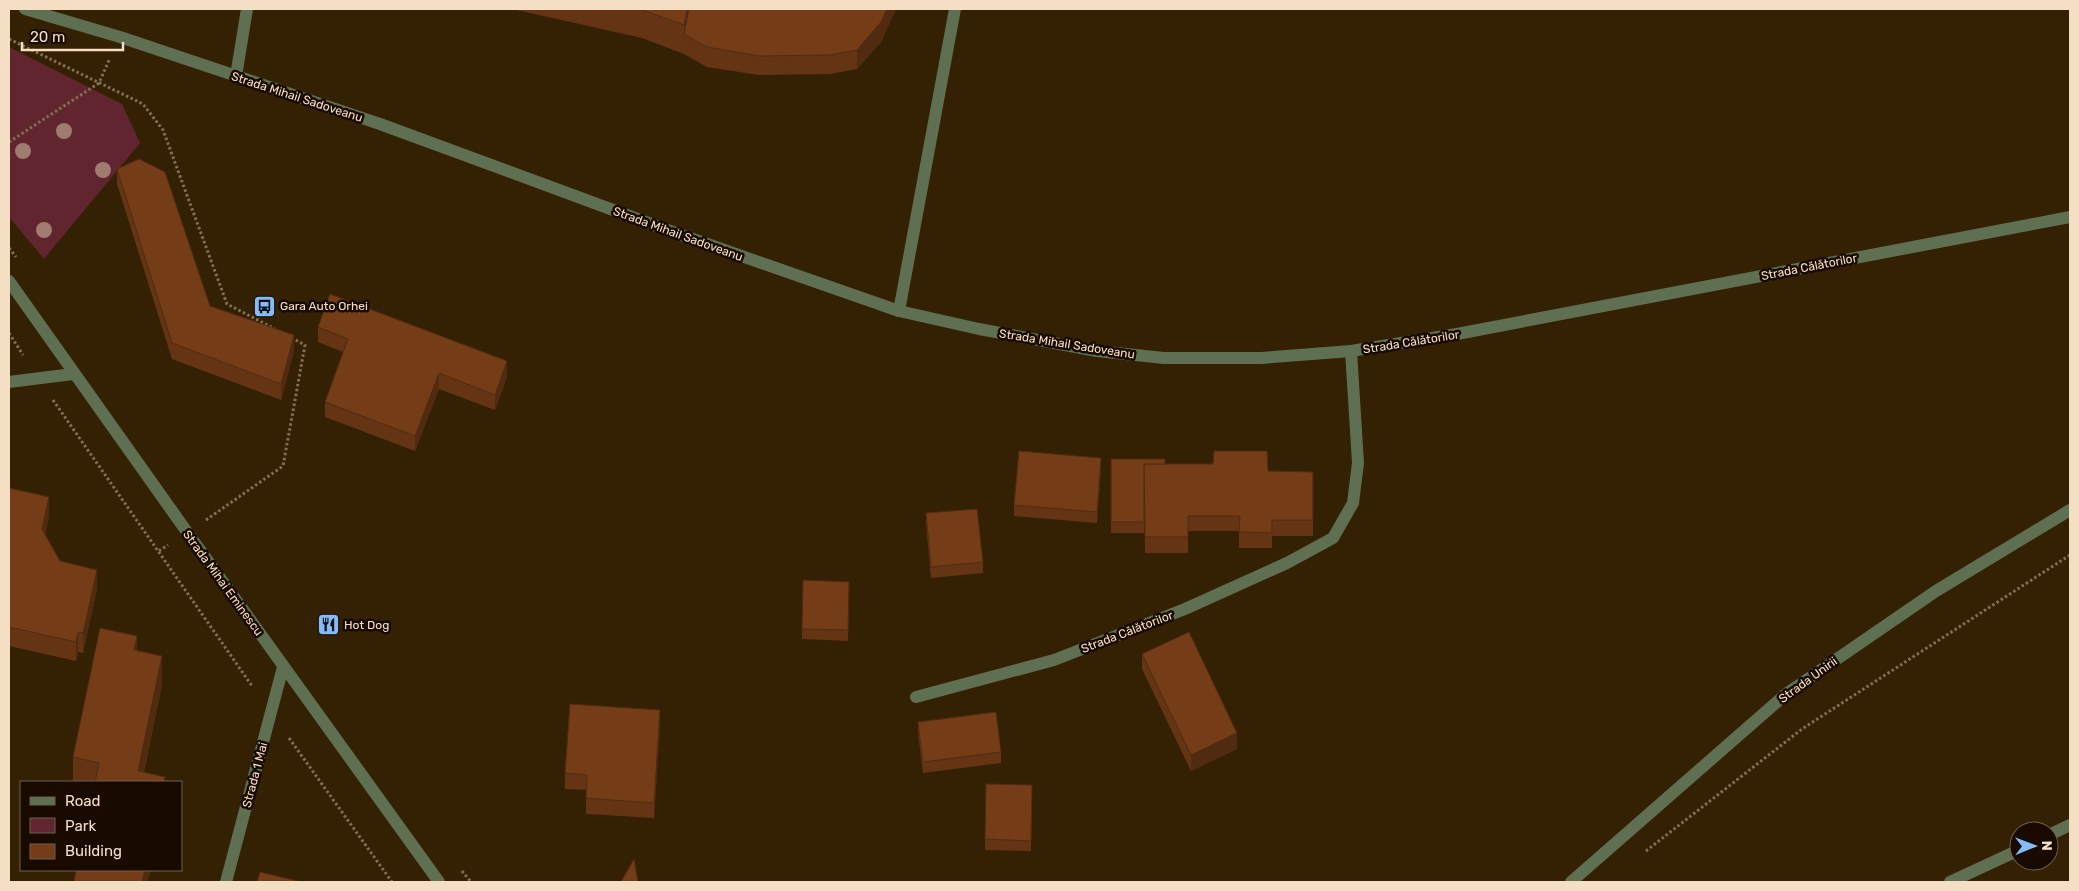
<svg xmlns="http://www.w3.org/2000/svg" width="2079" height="891" font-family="Rubik,sans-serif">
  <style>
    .green { fill: #60252f }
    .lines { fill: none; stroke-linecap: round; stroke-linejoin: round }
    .path { stroke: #846f53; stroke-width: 3; stroke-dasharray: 2.5 2.5; stroke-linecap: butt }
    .minor { stroke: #5e7051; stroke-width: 12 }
    .tree { fill: #9f7b70 }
    .wall { fill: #643414 }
    .shaded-wall { fill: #512b10 }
    .building { fill: #743d17; stroke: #512b10 }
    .labels { text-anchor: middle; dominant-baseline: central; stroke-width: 5; stroke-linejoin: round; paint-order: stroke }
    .street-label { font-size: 12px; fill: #f5dfc4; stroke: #190a00 }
    .poi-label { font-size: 12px; fill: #f5dfc4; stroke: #190a00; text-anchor: start }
  </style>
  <rect width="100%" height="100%" fill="#342003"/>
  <polygon class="green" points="9,47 122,104 140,143 44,259 9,217"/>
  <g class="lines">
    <g class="path">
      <polyline points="9,39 143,104 163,130 227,304 275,329"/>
      <polyline points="9,142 99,83 110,58"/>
      <polyline points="9,248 16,257"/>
      <polyline points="9,333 23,355"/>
      <polyline points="53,400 252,686"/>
      <polyline points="206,520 283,466 305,345 290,337"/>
      <polyline points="159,551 168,545"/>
      <polyline points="289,738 392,882"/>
      <polyline points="1646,851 1802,729 2070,555"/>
      <polyline points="462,871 471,882"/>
    </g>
    <g class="minor">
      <polyline points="25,9 120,37 380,124 670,231 899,311 979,329 1097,351 1164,358 1261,358 1351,351 1457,334 2070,217"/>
      <polyline points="236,76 247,9"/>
      <polyline points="9,281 187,532 439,882"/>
      <polyline points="899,311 955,9"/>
      <polyline points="9,382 73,374"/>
      <polyline points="916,697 1054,660 1185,609 1287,563 1333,538 1353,503 1358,463 1351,351"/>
      <polyline points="2049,835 2070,825"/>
      <polyline points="226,882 283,667"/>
      <polyline points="1571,882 1786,694 1936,591 2070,510"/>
      <polyline points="1950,882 2019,850"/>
    </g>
  </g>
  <g class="tree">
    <circle cx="64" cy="131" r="8"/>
    <circle cx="23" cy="151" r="8"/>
    <circle cx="103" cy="170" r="8"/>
    <circle cx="44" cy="230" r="8"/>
  </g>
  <g class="wall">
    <polygon points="512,9 896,9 881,42 857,69 830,74 759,75 707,67 684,54 642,38"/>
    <polygon points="117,169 210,306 294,351 281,400 172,359 117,184"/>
    <polygon points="318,327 507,377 495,410 439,389 415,451 325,417 325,402 343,352 318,342"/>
    <polygon points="1111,459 1165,464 1268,471 1313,472 1313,536 1272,536 1272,548 1239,548 1239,531 1188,531 1188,553 1145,553 1144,480 1144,533 1111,533"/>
    <polygon points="1101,469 1097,523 1014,516 1014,505"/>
    <polygon points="9,488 49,516 45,535 60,561 97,589 83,653 78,652 76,661 9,646"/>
    <polygon points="926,513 983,562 983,573 931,578 926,524"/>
    <polygon points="849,582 848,641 802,639 802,629"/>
    <polygon points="137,651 162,685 144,772 165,782 73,782 73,757"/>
    <polygon points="1142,654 1237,749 1191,771 1142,669"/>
    <polygon points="918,722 1001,752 1001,763 923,773 918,733"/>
    <polygon points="660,726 654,818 586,814 586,790 565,789 565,773"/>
    <polygon points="986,784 1032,785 1031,851 985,850"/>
  </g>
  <g class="shaded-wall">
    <polygon points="687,9 693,9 684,34 684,25"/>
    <polygon points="887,9 896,9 881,42 857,69 857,50"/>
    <polygon points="294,335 294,351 281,400 281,384"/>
    <polygon points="507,361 507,377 495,410 495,395"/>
    <polygon points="439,373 439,389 415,451 415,436"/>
    <polygon points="1101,458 1101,469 1097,523 1097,512"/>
    <polygon points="49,497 49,516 42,549 42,529"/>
    <polygon points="97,570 97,589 83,653 83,633"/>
    <polygon points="78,632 78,652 76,661 76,642"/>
    <polygon points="137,636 137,665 134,650"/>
    <polygon points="162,656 162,685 141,782 138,771"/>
    <polygon points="660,710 660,726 654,818 654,803"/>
    <polygon points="1237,733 1237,749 1191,771 1191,755"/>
    <polygon points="145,870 151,870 148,882 142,882"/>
  </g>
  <g class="building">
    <polygon points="640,9 687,9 684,25"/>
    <polygon points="689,9 887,9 881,22 857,50 830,55 759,56 707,47 684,34"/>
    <polygon points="139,159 165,172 210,306 294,335 281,384 172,343 117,169"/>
    <polygon points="330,294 507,361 495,395 439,373 415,436 325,402 348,339 318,327"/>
    <polygon points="1019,451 1101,458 1097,512 1014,505"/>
    <polygon points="1214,451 1267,451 1268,471 1313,472 1313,520 1272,520 1272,533 1239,532 1240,516 1188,516 1188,537 1145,537 1144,464 1213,464"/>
    <polygon points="1111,459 1165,459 1165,464 1144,464 1144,522 1111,522"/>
    <polygon points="9,488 49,497 42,529 60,561 97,570 83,633 78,632 76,642 9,627"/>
    <polygon points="977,509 983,562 931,567 926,513"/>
    <polygon points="803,580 849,582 848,630 802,629"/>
    <polygon points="100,628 137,636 134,650 162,656 138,771 165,777 164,782 95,782 99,763 73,757"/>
    <polygon points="1189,632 1237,733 1191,755 1142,654"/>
    <polygon points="570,704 660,710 654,803 586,798 587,775 565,773"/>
    <polygon points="996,712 1001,752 923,762 918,722"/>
    <polygon points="986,784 1032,785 1031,841 985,839"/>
    <polygon points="634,859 638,882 621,882"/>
    <polygon points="76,870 145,870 142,882 74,882"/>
    <polygon points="260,872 302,882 257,882"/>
  </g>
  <defs>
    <symbol id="bus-square" viewBox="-11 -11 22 22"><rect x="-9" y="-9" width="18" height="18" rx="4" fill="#84bcfb" stroke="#190a00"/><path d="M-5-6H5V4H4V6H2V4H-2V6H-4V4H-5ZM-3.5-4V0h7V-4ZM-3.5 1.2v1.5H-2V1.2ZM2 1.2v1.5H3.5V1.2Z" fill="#111"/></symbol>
    <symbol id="restaurant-square" viewBox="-11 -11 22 22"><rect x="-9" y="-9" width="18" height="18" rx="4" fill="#84bcfb" stroke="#190a00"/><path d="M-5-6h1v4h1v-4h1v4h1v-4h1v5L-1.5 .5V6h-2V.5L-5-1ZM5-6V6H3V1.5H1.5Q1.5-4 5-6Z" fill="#111"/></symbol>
  </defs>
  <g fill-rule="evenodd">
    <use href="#bus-square" x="252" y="294" width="25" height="25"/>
    <use href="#restaurant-square" x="316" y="612" width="25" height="25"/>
  </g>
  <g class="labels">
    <g class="street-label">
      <text transform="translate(297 97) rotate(18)">Strada Mihail Sadoveanu</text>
      <text transform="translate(678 234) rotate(20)">Strada Mihail Sadoveanu</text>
      <text transform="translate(1809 267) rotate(-11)">Strada Călătorilor</text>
      <text transform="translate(1411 342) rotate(-9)">Strada Călătorilor</text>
      <text transform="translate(1067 344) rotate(9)">Strada Mihail Sadoveanu</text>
      <text transform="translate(223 583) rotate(54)">Strada Mihai Eminescu</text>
      <text transform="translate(1127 632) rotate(-21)">Strada Călătorilor</text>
      <text transform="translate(1808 680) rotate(-36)">Strada Unirii</text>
      <text transform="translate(255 775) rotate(-75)">Strada 1 Mai</text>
    </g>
    <g class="poi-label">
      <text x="280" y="306">Gara Auto Orhei</text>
      <text x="344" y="625">Hot Dog</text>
    </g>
  </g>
  <rect width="2079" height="891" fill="none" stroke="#f5dfc4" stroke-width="20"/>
  <rect x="20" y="781" width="162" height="90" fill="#190a00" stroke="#715f4e"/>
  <rect x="30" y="797" width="25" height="8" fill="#5e7051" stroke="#715f4e"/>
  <text x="65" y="806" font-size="15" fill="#f5dfc4">Road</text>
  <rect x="30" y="818" width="25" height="15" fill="#60252f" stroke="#715f4e"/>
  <text x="65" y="831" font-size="15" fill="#f5dfc4">Park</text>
  <rect x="30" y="844" width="25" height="15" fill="#743d17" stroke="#715f4e"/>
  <text x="65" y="856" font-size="15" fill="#f5dfc4">Building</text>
  <g transform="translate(2034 846) rotate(89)"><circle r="24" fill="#190a00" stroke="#715f4e"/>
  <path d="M0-4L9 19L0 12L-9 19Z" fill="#84bcfb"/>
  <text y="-8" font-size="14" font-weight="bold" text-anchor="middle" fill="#f5dfc4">N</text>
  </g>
  <path d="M22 42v8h101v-8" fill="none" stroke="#f5dfc4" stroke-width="2.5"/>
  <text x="30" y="42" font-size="15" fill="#f5dfc4" stroke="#190a00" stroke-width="4" paint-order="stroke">20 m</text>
</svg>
